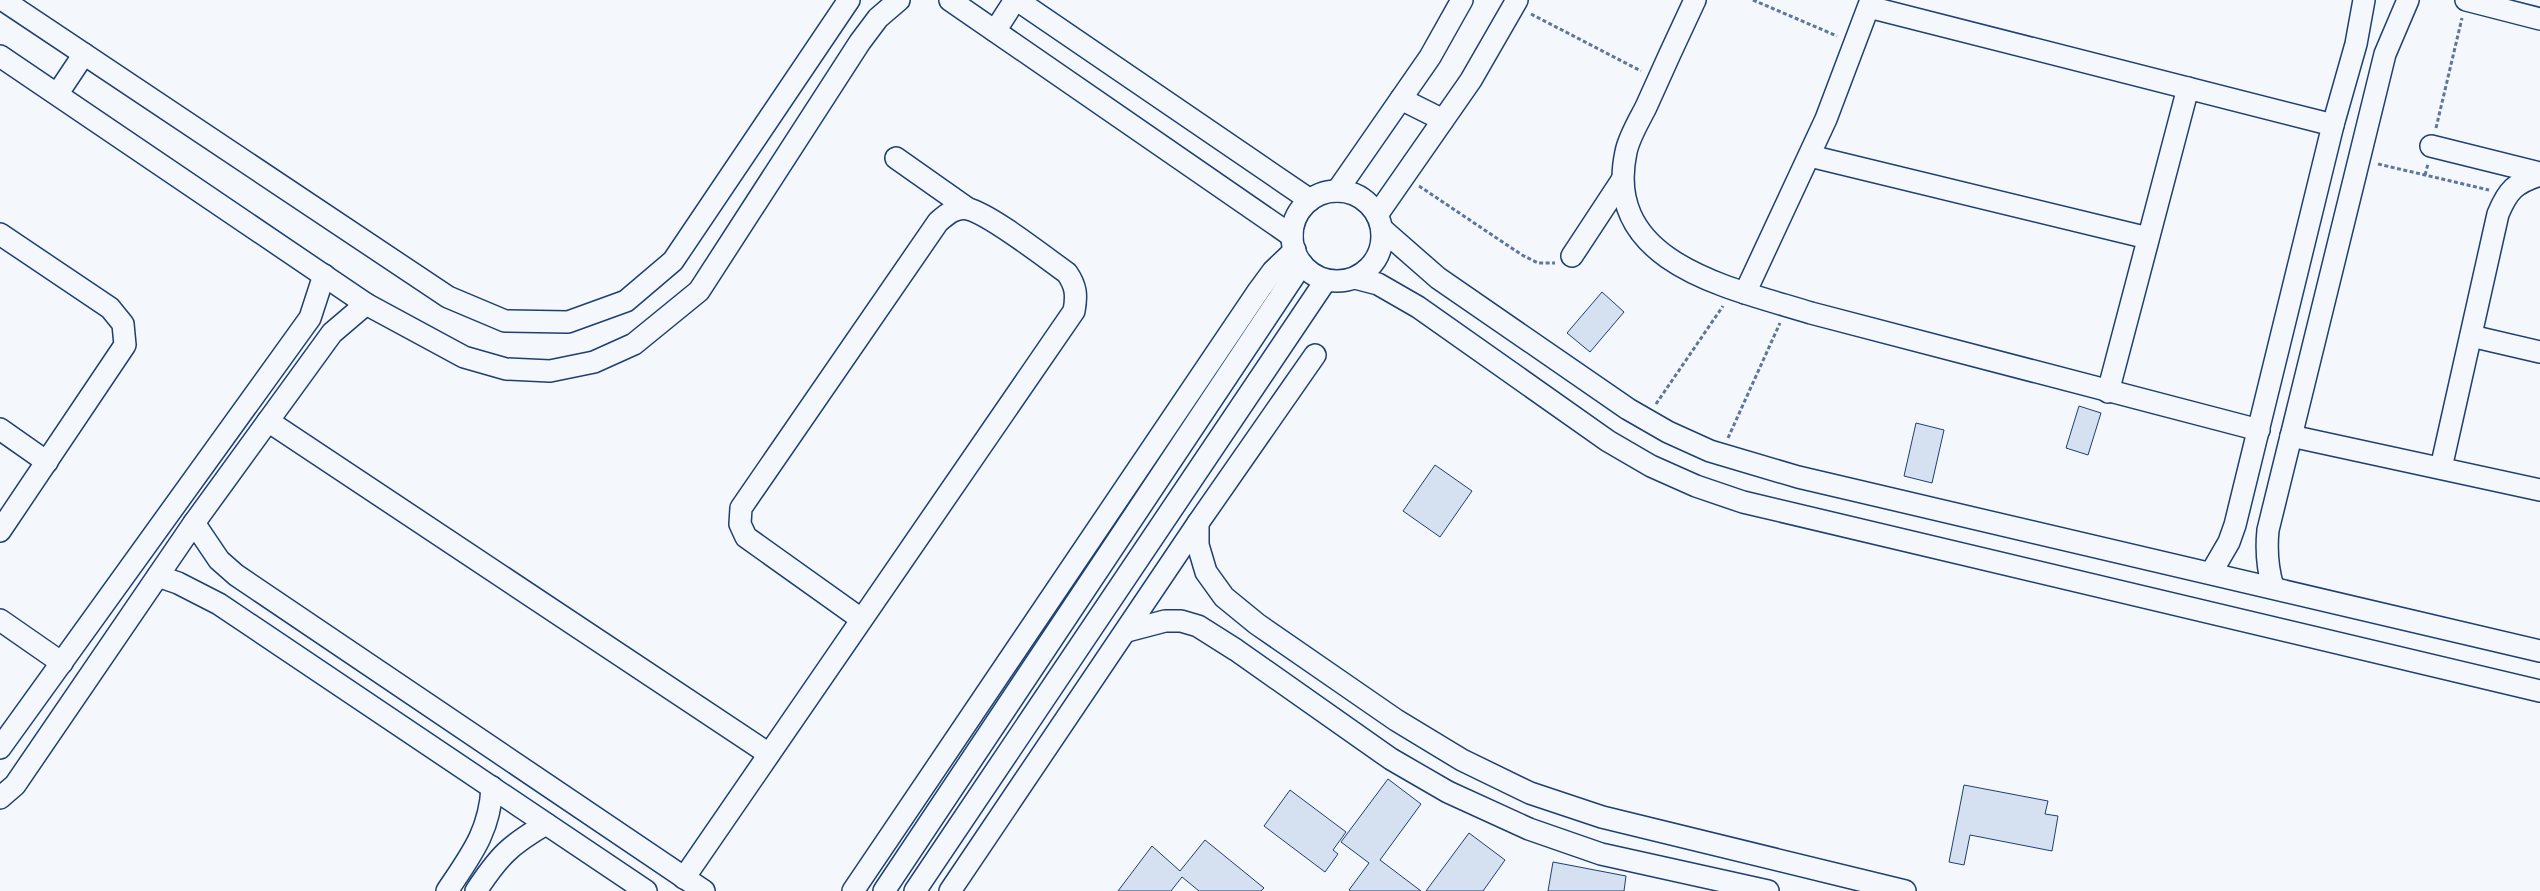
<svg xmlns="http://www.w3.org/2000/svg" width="2540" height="891" font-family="Mulish,sans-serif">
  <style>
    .building { fill: #d5e0f0; stroke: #1d3f73 }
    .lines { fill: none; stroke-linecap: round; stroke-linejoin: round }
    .minor-casing { stroke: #1d3f73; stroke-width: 24 }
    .path { stroke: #5e769c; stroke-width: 3; stroke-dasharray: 4 2.5; stroke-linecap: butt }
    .minor { stroke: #f4f7fb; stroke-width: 21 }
  </style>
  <rect width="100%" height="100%" fill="#f4f7fb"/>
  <g class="building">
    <polygon points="1602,292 1624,312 1590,352 1567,333"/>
    <polygon points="2079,406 2101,413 2088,455 2066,448"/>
    <polygon points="1916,423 1944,430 1932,483 1904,476"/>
    <polygon points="1435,465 1472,491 1440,537 1403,511"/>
    <polygon points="1388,779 1421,804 1380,860 1421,891 1351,891 1349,890 1369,863 1341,842"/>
    <polygon points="1964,785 2048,801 2045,814 2058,816 2052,851 1970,835 1964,865 1949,862"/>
    <polygon points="1290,790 1346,832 1333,850 1338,854 1325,872 1264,826"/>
    <polygon points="1469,833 1505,860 1483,891 1426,891"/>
    <polygon points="1205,840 1264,888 1261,891 1199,891 1182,877 1171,891 1118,891 1152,846 1180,871"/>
    <polygon points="1553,862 1626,876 1624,891 1548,891"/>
  </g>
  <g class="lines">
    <defs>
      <g id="minor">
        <polyline points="3,0 448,297 505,321 568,322 626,301 673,261 849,0"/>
        <polyline points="950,0 1292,236"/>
        <polyline points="1017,0 1310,200"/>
        <path d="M1695,0C1678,36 1662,71 1646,107C1639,121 1629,137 1626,152C1602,264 1731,288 1811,313L2259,430"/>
        <polyline points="2466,0 2540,19"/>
        <polyline points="1869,7 2333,125"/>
        <polyline points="995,31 1015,0"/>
        <polyline points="0,56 366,304 464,357 506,369 550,371 594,362 634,344 699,291 860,42 878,18 899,0"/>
        <polyline points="58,93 84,54"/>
        <polyline points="1401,99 1443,120"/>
        <polyline points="2431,146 2540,173"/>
        <polyline points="1810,156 2148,238"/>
        <polyline points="896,158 967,208"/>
        <polyline points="1337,191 1430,57 1462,0"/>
        <circle cx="1337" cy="236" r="45"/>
        <polyline points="1377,215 1471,80 1517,0"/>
        <polyline points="1382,229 1438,278 1628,409 1668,432 1710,451 1798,477 2540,651"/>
        <polyline points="0,234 110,308 123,324 125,345 0,531"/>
        <polyline points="1572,256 1622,180"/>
        <polyline points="1355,278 1378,284 1418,307 1608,441 1651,466 1696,486 1743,502 2540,691"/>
        <polyline points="1745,293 1826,119 1871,0"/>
        <polyline points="2471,336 2540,352"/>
        <polyline points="2108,392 2188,88"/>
        <polyline points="268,421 769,754"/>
        <polyline points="0,429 47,462"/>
        <polyline points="2291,436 2540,490"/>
        <path d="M2441,468L2498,214C2508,190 2515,183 2540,175"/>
        <polyline points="194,523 219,560 236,575 704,891"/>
        <polyline points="1198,523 1198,545 1206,572 1224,597 1257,624 1396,720 1462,760 1530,793 1602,817 1905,891"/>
        <polyline points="2211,573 2229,542 2235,525 2333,125 2356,44 2364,0"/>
        <polyline points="158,576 178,583 219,604 646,891"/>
        <path d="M2273,587C2267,567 2266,550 2268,530L2385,54L2408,0"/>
        <polyline points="0,620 62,663"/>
        <polyline points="1127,631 1165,621 1181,621 1198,626 1236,650 1391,759 1448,792 1529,829 1601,854 1768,891"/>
        <polyline points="0,748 310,318 324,275"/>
        <polyline points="0,798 15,785 194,523 332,333 366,304"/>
        <path d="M684,878L1074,311C1077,295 1076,286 1067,273C1046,258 990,214 968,209C956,206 946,215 938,222L741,508L740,524L746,537L861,619"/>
        <path d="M447,891C471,855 490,831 492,787"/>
        <path d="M476,891C499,856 510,845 546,824"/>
        <polyline points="853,891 1259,290 1273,271 1295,250"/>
        <polyline points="884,891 1302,264"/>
        <polyline points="915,891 1326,280"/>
        <polyline points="950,891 1198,523 1315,355"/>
      </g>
    </defs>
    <use href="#minor" class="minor-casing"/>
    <g class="path">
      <polyline points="1753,0 1837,36"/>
      <polyline points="1531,14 1641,71"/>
      <polyline points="2436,128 2462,18"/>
      <polyline points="2378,164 2489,190"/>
      <polyline points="2425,175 2428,164"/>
      <polyline points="1419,186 1522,255 1538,263 1555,263"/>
      <polyline points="1656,404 1723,306"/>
      <polyline points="1728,438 1780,323"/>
    </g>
    <use href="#minor" class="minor"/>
  </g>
</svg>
